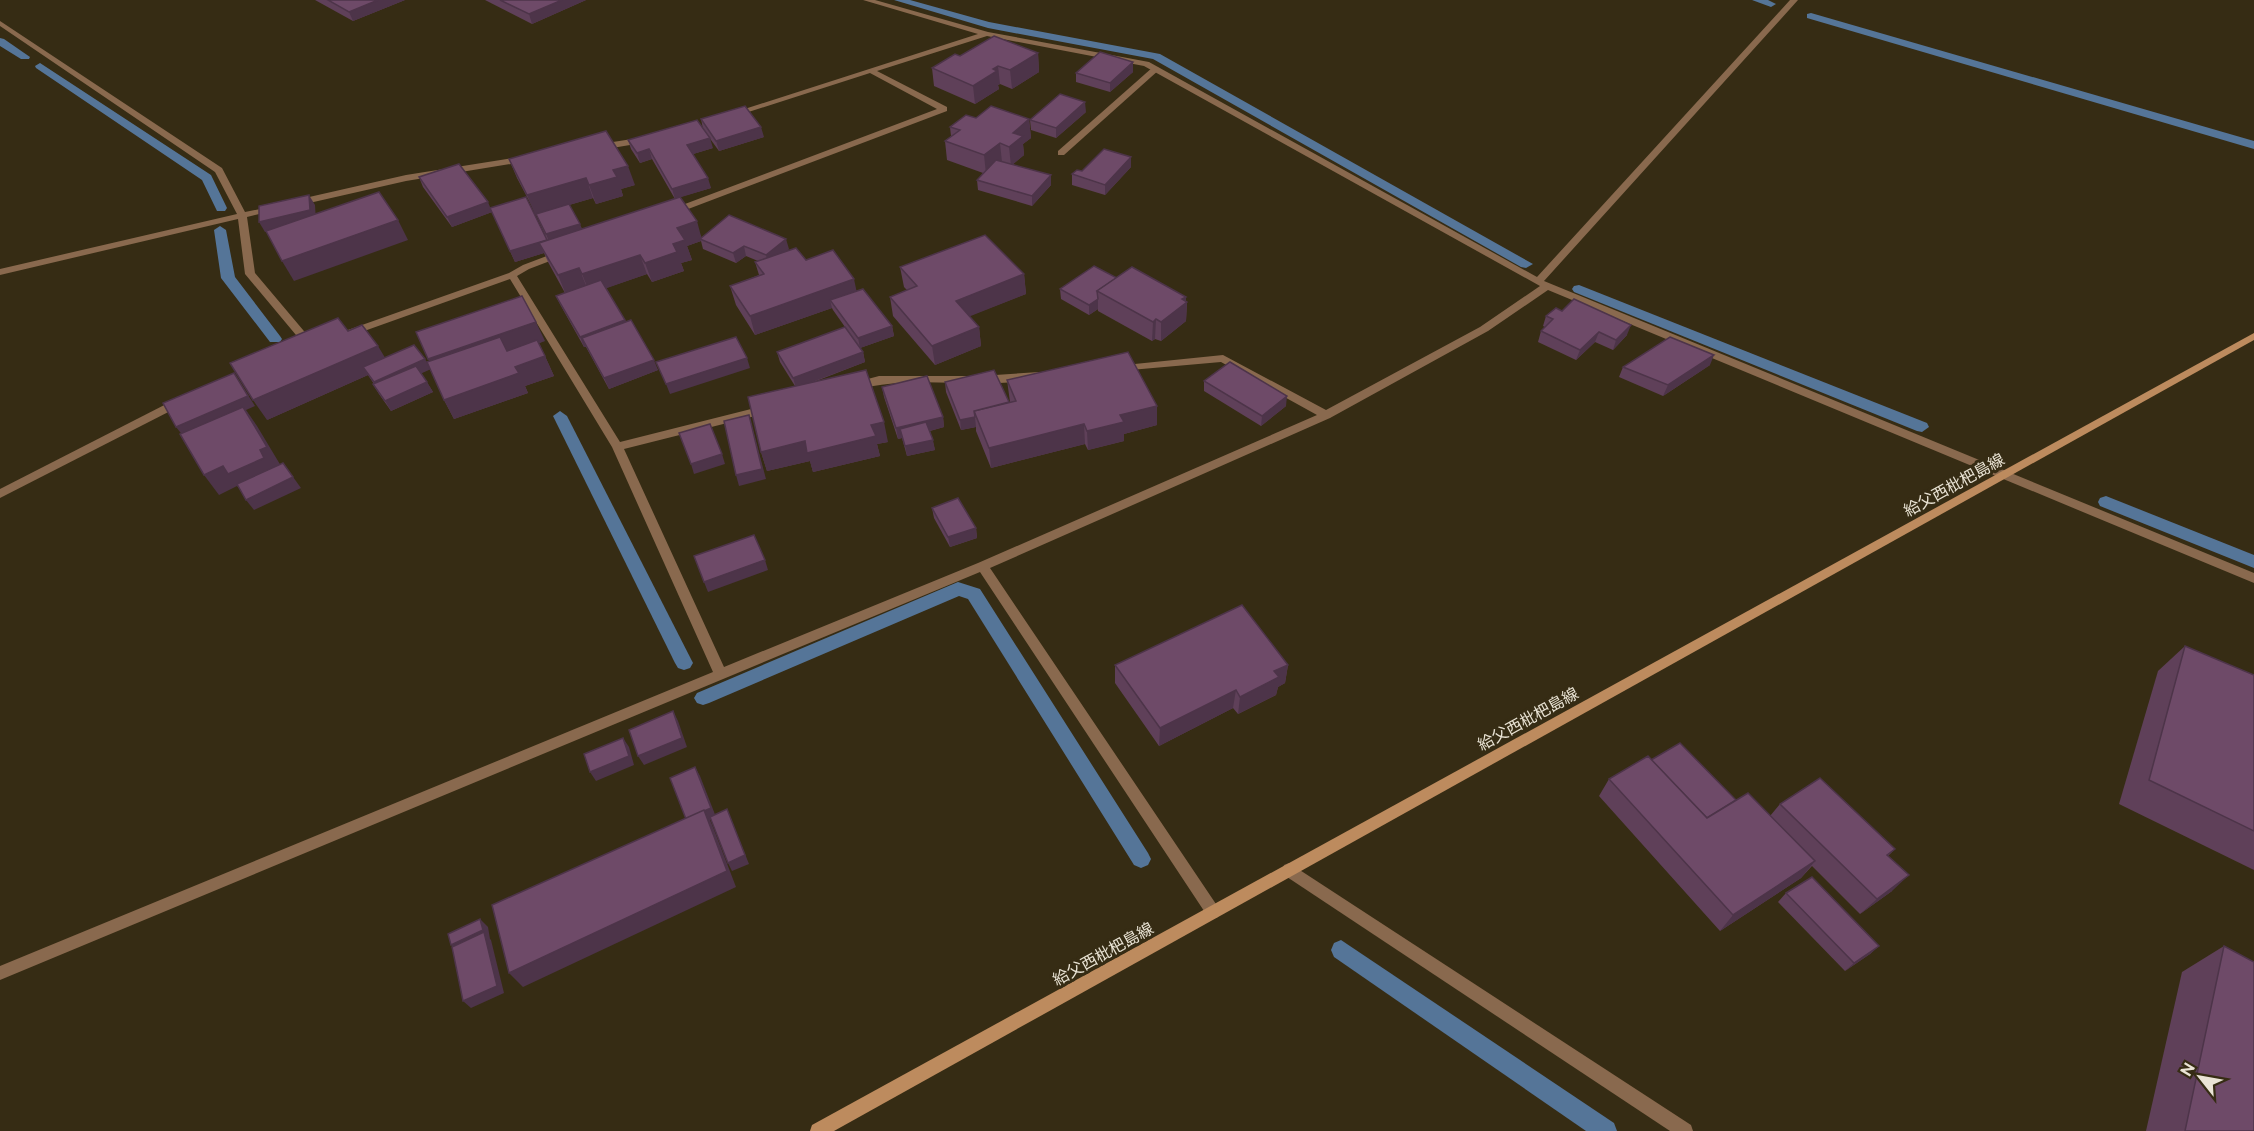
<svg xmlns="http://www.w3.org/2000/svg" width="2254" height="1131" font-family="Raleway,'Noto Sans JP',sans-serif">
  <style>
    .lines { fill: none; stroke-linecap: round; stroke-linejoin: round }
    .stream { fill: #557598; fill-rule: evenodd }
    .service { fill: #89694e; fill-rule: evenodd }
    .minor { fill: #89694e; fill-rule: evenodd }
    .secondary { fill: #bd8b5e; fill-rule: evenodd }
    .wall { fill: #5f4059 }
    .shaded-wall { fill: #4d3449 }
    .building { fill: #6e4a68; stroke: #4d3449; stroke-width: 1.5 }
    .labels { text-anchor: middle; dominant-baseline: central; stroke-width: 6; stroke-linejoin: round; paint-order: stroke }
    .street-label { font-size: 16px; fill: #eae4d5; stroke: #362c14 }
  </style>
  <rect width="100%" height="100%" fill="#362c14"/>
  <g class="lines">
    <g class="stream">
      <polygon points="894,0 910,0 989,22 1160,54 1533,264 1526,268 1521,267 1153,59 988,28"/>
      <polygon points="1752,0 1768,0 1776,4 1771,7"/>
      <polygon points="1811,13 2254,141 2254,149 1807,18 1807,14"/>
      <polygon points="0,38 4,39 30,57 29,59 21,59 0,46"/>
      <polygon points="40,63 211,175 227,208 225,211 217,211 202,180 36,68 35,66"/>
      <polygon points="220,226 226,230 235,277 280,336 282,339 280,342 270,342 221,278 214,230"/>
      <polygon points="1579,285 1927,423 1929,427 1922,432 1917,431 1574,292 1572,289 1574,286"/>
      <polygon points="560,411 567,416 693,663 690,668 684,670 678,668 675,663 553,416"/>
      <polygon points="2106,496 2254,555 2254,568 2100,506 2098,502 2100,498"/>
      <polygon points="958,582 980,589 1148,853 1151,859 1148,865 1141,868 1134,865 968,599 959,596 709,703 703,705 697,703 694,698 697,693"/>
      <polygon points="1341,940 1614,1123 1617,1131 1586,1131 1334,957 1331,950 1334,943"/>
    </g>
    <polygon class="service" points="1153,67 1160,69 1064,155 1058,155 1058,151"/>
    <g class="minor">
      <polygon points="863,0 875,0 988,32 1149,62 1537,277 1790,0 1798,0 1544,281 2254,573 2254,583 1548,290 1488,331 1330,418 990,568 1218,907 1220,912 1218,917 1213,919 1208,917 980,572 0,980 0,966 713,672 612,447 510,279 353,335 345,335 345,331 509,273 523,265 560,251 565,254 563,256 529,269 517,276 620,442 767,405 771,406 772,409 771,412 624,449 724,667 978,563 1317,415 1221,362 1119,371 1114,368 1115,366 1223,355 1326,410 1480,327 1540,286 1144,66 987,36 877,71 947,107 947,111 675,214 669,214 669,210 937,109 870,73 736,116 729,114 978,34"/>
      <polygon points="0,21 222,168 245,212 276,206 276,210 247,217 255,273 314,343 314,347 306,347 245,274 238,219 0,275 0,269 237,214 215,172 0,26"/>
      <polygon points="645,137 649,140 648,142 600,150 596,147 600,144"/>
      <polygon points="526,156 529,157 529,161 406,181 296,206 291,203 296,200 406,175"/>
      <path d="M1039,372L1043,373L1044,375L1043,377C983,392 916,373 857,390L852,386L853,383L879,376H980Z"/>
      <polygon points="180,397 184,398 185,401 184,404 0,498 0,489"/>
      <polygon points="1289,863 1691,1125 1693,1131 1670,1131 1284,875 1282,870 1284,865"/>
    </g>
    <polygon class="secondary" points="2254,333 2254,340 834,1131 810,1131 812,1125"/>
  </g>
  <g class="wall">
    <polygon points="315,0 405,0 353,21"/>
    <polygon points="485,0 586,0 532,24"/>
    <polygon points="1038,53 1039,72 1012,89 1000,84 998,85 999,89 975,104 934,86 932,68 960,56"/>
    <polygon points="1133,62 1133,72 1110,92 1076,82 1076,73"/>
    <polygon points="1086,112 1056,138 1031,130 1030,120"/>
    <polygon points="976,118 1029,119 1031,138 1023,144 1024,155 1013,164 1051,185 1032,206 978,190 977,180 983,173 947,160 945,141 951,136 950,127"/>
    <polygon points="701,119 764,137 719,151 703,129"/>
    <polygon points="628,140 713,148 693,154 711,188 680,197 702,238 789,249 786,251 806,260 857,291 892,326 894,336 860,348 863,352 865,362 811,383 888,442 877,444 880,456 813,472 810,461 767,471 761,452 795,386 780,362 777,352 845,327 833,310 832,308 755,335 736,305 730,286 759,275 755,262 758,261 746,256 736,263 703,249 701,241 687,246 692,260 681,263 684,271 652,282 647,274 606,288 626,322 658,370 609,389 586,347 584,347 561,306 556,296 565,293 548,262 544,253 515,262 492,212 452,227 423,187 419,177 490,208 547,240 536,214 517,178 509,159 635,185 621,189 623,196 596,204 593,198 569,205 582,229 675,199 652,159 640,163 631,149"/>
    <polygon points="1131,167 1105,195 1072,185 1072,174 1082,171"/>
    <polygon points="900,267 1024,274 1026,294 969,316 979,327 981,346 935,365 893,316 890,297 907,290 904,287"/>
    <polygon points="1117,278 1186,297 1186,301 1187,302 1186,321 1161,341 1155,339 1152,341 1098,311 1098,309 1089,315 1061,299 1060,289"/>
    <polygon points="1562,311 1627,335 1613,350 1595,342 1576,360 1538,342 1541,331 1545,327 1543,326 1546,316"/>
    <polygon points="348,331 385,358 428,365 545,341 539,343 554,376 525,386 528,393 454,419 444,400 430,369 421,373 433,392 391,411 379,394 373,384 374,384 368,375 267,420"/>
    <polygon points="1710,365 1663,396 1619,377 1623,367"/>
    <polygon points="1007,380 1157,425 1124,434 1124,441 1088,450 1085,444 991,468 976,431 976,427 961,430 946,392 945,382 1009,402 1010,402"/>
    <polygon points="1204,381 1286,406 1261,426 1204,391"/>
    <polygon points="882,387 943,417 944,427 930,431 935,450 907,456 902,438 898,439 884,397"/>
    <polygon points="932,508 976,528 977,538 950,547 934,518"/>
    <polygon points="2185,646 2254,675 2254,870 2119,804 2158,671"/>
    <polygon points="1115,665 1288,665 1285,683 1278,687 1276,695 1238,714 1233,708 1159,746 1115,683"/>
    <polygon points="1651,760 1770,816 1780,804 1895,849 1888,856 1892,891 1860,914 1812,866 1801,878 1720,931 1599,796 1609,779"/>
    <polygon points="1786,893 1879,946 1870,954 1845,971 1778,902"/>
    <polygon points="2224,946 2254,1131 2146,1131 2182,972"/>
  </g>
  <g class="shaded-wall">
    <polygon points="378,0 405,0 353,21 349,12"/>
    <polygon points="562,0 586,0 532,24 529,14"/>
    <polygon points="1038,53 1039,72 1012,89 1010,70"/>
    <polygon points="1133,62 1133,72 1110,92 1110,83"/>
    <polygon points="998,66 1000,84 998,85 999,89 975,104 973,86 993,69"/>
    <polygon points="1085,102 1086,112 1056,138 1056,128"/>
    <polygon points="1029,119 1031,138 1023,144 1024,155 1011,166 1009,147 1013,133"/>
    <polygon points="761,127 764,137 719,151 716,141"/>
    <polygon points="710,138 713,148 690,155 687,145"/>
    <polygon points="1000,143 1002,162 986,174 984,155"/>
    <polygon points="649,149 652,159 640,163 637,153"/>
    <polygon points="1131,157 1131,167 1105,195 1105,185"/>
    <polygon points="628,166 635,185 621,189 623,196 596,204 589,185 613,170"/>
    <polygon points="1051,175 1051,185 1032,206 1032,196"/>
    <polygon points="586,178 593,198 535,215 527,195"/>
    <polygon points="708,178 711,188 675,199 672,189"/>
    <polygon points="309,195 315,205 316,220 265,232 259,222"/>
    <polygon points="488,202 492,212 452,227 447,217"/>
    <polygon points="398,220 408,240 294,281 282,261"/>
    <polygon points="697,221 702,240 700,239 701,241 687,246 692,260 681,263 684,271 652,282 645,263 673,244 677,228"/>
    <polygon points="580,224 584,234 550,244 546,234"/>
    <polygon points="786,239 789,249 768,265 766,255"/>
    <polygon points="547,240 539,243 544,253 515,262 510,251"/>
    <polygon points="744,246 746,256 736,263 733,253"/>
    <polygon points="640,255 647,274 590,294 582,274"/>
    <polygon points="579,268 587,288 566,295 558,275"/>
    <polygon points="1024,274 1026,294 958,321 956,301"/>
    <polygon points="854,279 858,298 830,300 832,308 755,335 750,316"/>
    <polygon points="1186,297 1186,303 1187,302 1186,321 1161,341 1161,322 1182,299"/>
    <polygon points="1098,299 1098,309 1089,315 1089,305"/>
    <polygon points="1156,319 1155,339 1152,341 1153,322"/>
    <polygon points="625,320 629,330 582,338 586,347 584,347 580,337"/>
    <polygon points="536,322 545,341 438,378 428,359"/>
    <polygon points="1631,325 1627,335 1613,350 1616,340"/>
    <polygon points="892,326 894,336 860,348 858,338"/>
    <polygon points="979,327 981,346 935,365 932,346"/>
    <polygon points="1599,332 1595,342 1576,360 1580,350"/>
    <polygon points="378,346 390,366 363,367 368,375 267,420 253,400"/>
    <polygon points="863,352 865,362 796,388 793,378"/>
    <polygon points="1714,355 1710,365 1663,396 1668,385"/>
    <polygon points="545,356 554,376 525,386 528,393 454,419 444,400 515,367"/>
    <polygon points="747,358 750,368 670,394 666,384"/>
    <polygon points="425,359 431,369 380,392 374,382"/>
    <polygon points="654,360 658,370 609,389 604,378"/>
    <polygon points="234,373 255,406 246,410 257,426 281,466 243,493 237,486 219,495 204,475 223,466 264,458 184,437 176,427"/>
    <polygon points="427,382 433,392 391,411 385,401"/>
    <polygon points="1287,396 1286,406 1261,426 1262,416"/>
    <polygon points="1157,406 1157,425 1124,434 1124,441 1088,450 1087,431 1120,415"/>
    <polygon points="749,415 766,479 739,486 736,475"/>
    <polygon points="943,417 944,427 903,438 900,429 902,438 898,439 896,428"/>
    <polygon points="975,417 976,427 961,430 960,420"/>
    <polygon points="884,422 888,442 877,444 880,456 813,472 810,461 767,471 761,452"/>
    <polygon points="1084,424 1085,444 991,468 989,448"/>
    <polygon points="933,440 935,450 907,456 905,446"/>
    <polygon points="722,454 725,464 694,474 691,464"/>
    <polygon points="283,463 301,488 254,510 246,500"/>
    <polygon points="976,528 977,538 950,547 948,537"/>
    <polygon points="765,560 768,570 708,592 704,582"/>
    <polygon points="1288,665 1285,683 1278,687 1276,695 1238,714 1240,697 1274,671"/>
    <polygon points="1236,690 1233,708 1159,746 1160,728"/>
    <polygon points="673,711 678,721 687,747 644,765 638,756"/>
    <polygon points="623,738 629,747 634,765 596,781 590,772"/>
    <polygon points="695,767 700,776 716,817 710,820 713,827 736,887 523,987 509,973 691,829"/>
    <polygon points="727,809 749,864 732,871 728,863"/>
    <polygon points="1815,861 1801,878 1720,931 1733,915"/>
    <polygon points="1909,875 1892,891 1860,914 1877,899"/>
    <polygon points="480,919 488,927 490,939 491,940 504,993 471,1008 463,1001 459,953 451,945"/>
    <polygon points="1879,946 1870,954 1845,971 1854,963"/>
  </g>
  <g class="building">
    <polygon points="328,0 378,0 349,12"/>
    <polygon points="500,0 562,0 529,14"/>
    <polygon points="994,36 1038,53 1010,70 998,66 993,69 997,71 973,86 932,68 955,54 960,56"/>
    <polygon points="1100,52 1133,62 1110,83 1076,73"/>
    <polygon points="1060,94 1085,102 1056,128 1030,120"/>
    <polygon points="745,106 761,127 716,141 701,119"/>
    <polygon points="991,106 1029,119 1013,133 1023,136 1009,147 1000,143 984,155 945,141 960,130 950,127 966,115 976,118"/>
    <polygon points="697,120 710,138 687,145 708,178 672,189 649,149 637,153 628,140"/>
    <polygon points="606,131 628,166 613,170 617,177 589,185 586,178 527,195 509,159"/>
    <polygon points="1104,149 1131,157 1105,185 1072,174 1077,170 1082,171"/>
    <polygon points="996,160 1051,175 1032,196 977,180"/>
    <polygon points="459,164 488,202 447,217 419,177"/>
    <polygon points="379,192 398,220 282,261 266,231"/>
    <polygon points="309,195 310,210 259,222 259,206"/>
    <polygon points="526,197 547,240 510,251 490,208"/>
    <polygon points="680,197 697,221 677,228 685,240 673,244 677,252 645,263 640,255 582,274 579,268 558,275 539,243"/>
    <polygon points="569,204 580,224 546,234 536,214"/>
    <polygon points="729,215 786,239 766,255 744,246 733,253 700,239"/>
    <polygon points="985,235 1024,274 956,301 979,327 932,346 890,297 917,286 900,267"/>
    <polygon points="796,248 806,260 833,250 854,279 750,316 730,286 764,274 755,262"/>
    <polygon points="1094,266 1117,278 1097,291 1098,299 1089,305 1060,289"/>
    <polygon points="1132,267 1186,297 1182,299 1187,302 1161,322 1156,319 1153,322 1097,291"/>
    <polygon points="601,280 625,320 580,337 556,296"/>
    <polygon points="863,289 892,326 858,338 830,300"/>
    <polygon points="522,296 536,322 428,359 416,332"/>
    <polygon points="1574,299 1631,325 1616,340 1599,332 1580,350 1541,331 1553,319 1546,316 1556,308 1562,311"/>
    <polygon points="338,318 348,331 362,325 378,346 253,400 230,363"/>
    <polygon points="631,320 654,360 604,378 582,338"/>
    <polygon points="845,327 863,352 793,378 777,352"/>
    <polygon points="500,337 507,351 537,340 545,356 515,367 519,373 444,400 427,362"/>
    <polygon points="736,337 747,358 666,384 656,362"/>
    <polygon points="1670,337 1714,355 1668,385 1623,367"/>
    <polygon points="414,345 425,359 374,382 363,367"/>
    <polygon points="1128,352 1157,406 1120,415 1124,422 1087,431 1084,424 989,448 974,411 1016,401 1007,380"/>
    <polygon points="1230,362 1287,396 1262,416 1204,381"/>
    <polygon points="416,366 427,382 385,401 373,384"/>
    <polygon points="866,370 884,422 871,425 876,436 807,453 805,441 761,452 748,397"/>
    <polygon points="994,370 1009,402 974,411 975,417 960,420 945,382"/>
    <polygon points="234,373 248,396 176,427 163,403"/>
    <polygon points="927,376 943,417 896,428 882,387"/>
    <polygon points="243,407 267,447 260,450 264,458 228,474 223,466 204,475 180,434"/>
    <polygon points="749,415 762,469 736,475 724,421"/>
    <polygon points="926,422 933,440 905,446 900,429"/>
    <polygon points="710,424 722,454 691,464 679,433"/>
    <polygon points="283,463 293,477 246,500 237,484"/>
    <polygon points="958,498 976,528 948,537 932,508"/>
    <polygon points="754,535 765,560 704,582 694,556"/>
    <polygon points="1242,605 1288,665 1274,671 1279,677 1240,697 1236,690 1160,728 1115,665"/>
    <polygon points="2185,646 2254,675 2254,831 2149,780"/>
    <polygon points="673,711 682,738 638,756 629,730"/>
    <polygon points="623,738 629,756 590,772 584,754"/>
    <polygon points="1680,743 1736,800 1707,818 1651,760"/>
    <polygon points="1648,756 1707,818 1748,793 1815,861 1733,915 1609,779"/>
    <polygon points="695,767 711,808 686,819 670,778"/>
    <polygon points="1820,778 1895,849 1887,855 1909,875 1877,899 1780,804"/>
    <polygon points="727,809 745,855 728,863 710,817"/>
    <polygon points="704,810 727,871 509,973 492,905"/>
    <polygon points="1812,877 1879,946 1854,963 1786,893"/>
    <polygon points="480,919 483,930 451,945 448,934"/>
    <polygon points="484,932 497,986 463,1001 452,947"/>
    <polygon points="2224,946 2254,962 2254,1131 2185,1131"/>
  </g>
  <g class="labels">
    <g class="street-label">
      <text transform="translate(1954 485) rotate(-29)">給父西枇杷島線</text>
      <text transform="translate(1528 719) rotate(-29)">給父西枇杷島線</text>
      <text transform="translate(1103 954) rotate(-29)">給父西枇杷島線</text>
    </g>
  </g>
  <g transform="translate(2200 1077) rotate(301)" stroke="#362c14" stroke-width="4.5" paint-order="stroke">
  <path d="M0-4.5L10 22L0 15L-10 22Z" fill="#eae4d5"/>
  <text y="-9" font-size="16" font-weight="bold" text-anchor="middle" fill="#eae4d5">N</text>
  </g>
</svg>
